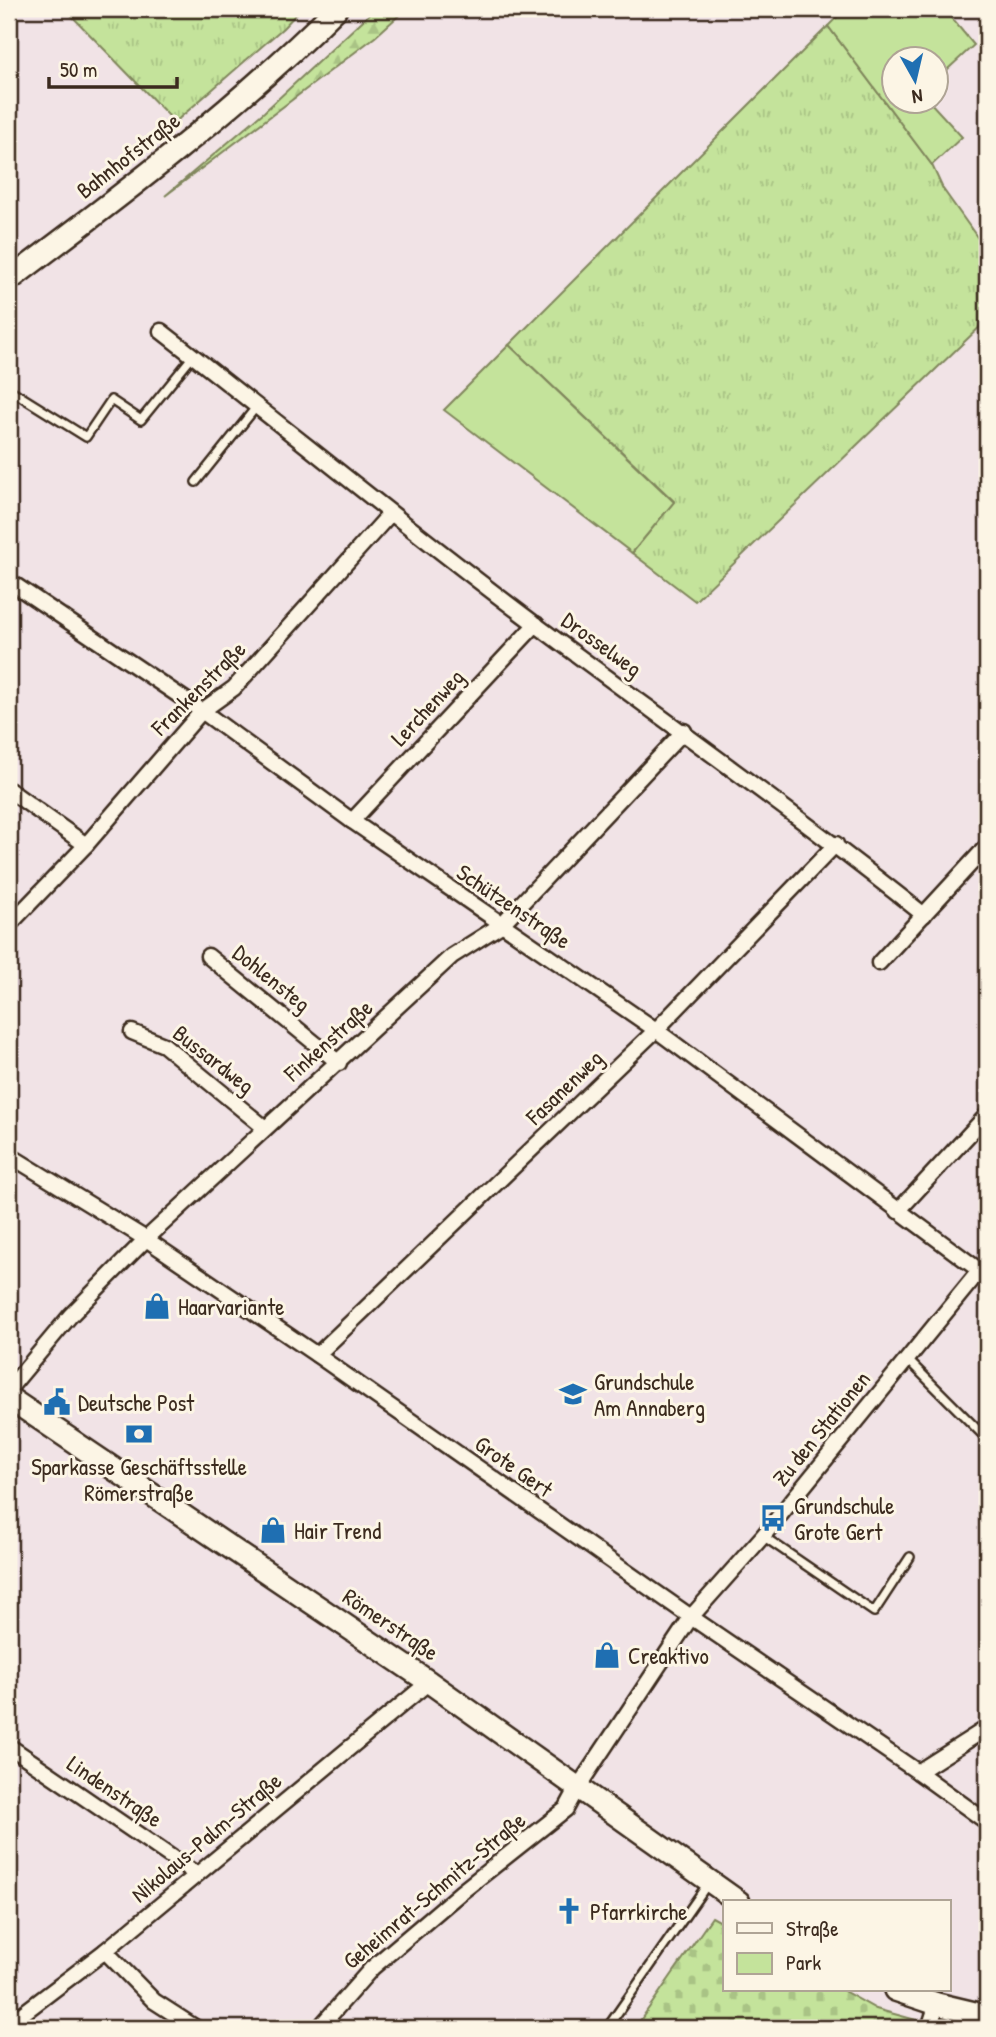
<svg xmlns="http://www.w3.org/2000/svg" width="996" height="2037" font-family="'Patrick Hand',sans-serif">
  <style>
    .grass { fill: url(#grass-tufts); stroke: #80865c; stroke-width: 2 }
    .forest { fill: url(#forest-firs); stroke: #80865c; stroke-width: 2 }
    .cemetery { fill: url(#cemetery-stones); stroke: #80865c; stroke-width: 2 }
    .green { fill: #c4e39b; stroke: #80865c; stroke-width: 2 }
    .lines { fill: none; stroke-linecap: round; stroke-linejoin: round }
    .lane-casing { stroke: #3b2a1e; stroke-width: 12 }
    .street-casing { stroke: #3b2a1e; stroke-width: 19 }
    .secondary-casing { stroke: #3b2a1e; stroke-width: 26 }
    .lane { stroke: #fcf5e5; stroke-width: 7 }
    .street { stroke: #fcf5e5; stroke-width: 14 }
    .secondary { stroke: #fcf5e5; stroke-width: 21 }
    .labels { text-anchor: middle; dominant-baseline: central; stroke-width: 6; stroke-linejoin: round; paint-order: stroke }
    .street-label { font-size: 23px; fill: #3b2a1e; stroke: #fcf5e5 }
    .poi-label { font-size: 23px; fill: #3b2a1e; stroke: #fcf5e5; text-anchor: start }
  </style>
  <defs>
    <pattern id="grass-tufts" width="24" height="20" patternUnits="userSpaceOnUse" patternTransform="scale(1.75)"><rect width="24" height="20" fill="#c4e39b"/><path d="M3 7l-1-3M5 7V3M7 7l1-3M15 17l-1-3M17 17v-4M19 17l1-3" fill="none" stroke="#a9c385"/></pattern>
    <pattern id="forest-firs" width="22" height="20" patternUnits="userSpaceOnUse" patternTransform="scale(1.75)"><rect width="22" height="20" fill="#c4e39b"/><path d="M5 1l3.5 6h-7zM16 11l3.5 6h-7z" fill="#a9c385"/></pattern>
    <pattern id="cemetery-stones" width="16" height="16" patternUnits="userSpaceOnUse" patternTransform="scale(1.75)"><rect width="16" height="16" fill="#c4e39b"/><path d="M2 7V4a2 2 0 0 1 4 0v3zM10 15v-3a2 2 0 0 1 4 0v3z" fill="#a9c385"/></pattern>
  </defs>
  <rect width="100%" height="100%" fill="#f1e3e6"/>
  <filter id="ink" filterUnits="userSpaceOnUse"><feTurbulence type="fractalNoise" baseFrequency=".0143" numOctaves="2"/><feDisplacementMap in="SourceGraphic" scale="14" xChannelSelector="R" yChannelSelector="G"/><feConvolveMatrix kernelMatrix="1 2 1 2 8 2 1 2 1" color-interpolation-filters="sRGB"/></filter>
  <g filter="url(#ink)">
    <g class="grass">
      <polygon points="65,9 301,9 283,28 175,122"/>
      <polygon points="828,26 932,165 943,189 987,251 987,320 695,601 632,553 674,501 509,345"/>
    </g>
    <polygon class="forest" points="375,9 406,9 375,37 165,196 264,112"/>
    <polygon class="cemetery" points="712,1917 725,1924 725,1990 842,1990 876,2009 945,2028 635,2028"/>
    <g class="green">
      <polygon points="845,9 944,9 974,45 937,79 936,60 894,60 894,102 912,102 919,109 930,102 962,137 932,165 828,26"/>
      <polygon points="509,345 674,502 632,553 444,410"/>
    </g>
    <g class="lines">
      <defs>
        <g id="lane">
          <polyline points="9,389 86,437 111,400 141,420 193,356"/>
          <polyline points="196,482 257,406"/>
          <polyline points="907,1359 987,1439"/>
          <polyline points="763,1536 874,1612 910,1557"/>
          <polyline points="607,2028 709,1882"/>
        </g>
        <g id="street">
          <path d="M161,331C286,428 408,529 535,624C665,721 797,814 924,915"/>
          <polyline points="9,581 202,711 352,821 656,1030 987,1276"/>
          <polyline points="9,790 86,845"/>
          <polyline points="352,821 536,624"/>
          <polyline points="9,925 86,845 202,711 234,688 390,514"/>
          <polyline points="208,956 339,1063"/>
          <polyline points="879,963 987,846"/>
          <polyline points="132,1032 164,1045 265,1128"/>
          <polyline points="9,1155 146,1239 317,1355 691,1617 918,1772 987,1822"/>
          <polyline points="898,1211 987,1115"/>
          <polyline points="317,1355 656,1030 836,844"/>
          <polyline points="9,1389 70,1316 146,1239 452,956 501,925 684,731"/>
          <polyline points="9,1746 196,1874"/>
          <polyline points="918,1772 987,1728"/>
          <polyline points="105,1951 154,2001 196,2028"/>
          <polyline points="9,2024 105,1951 429,1682"/>
          <polyline points="319,2028 372,1968 460,1893 566,1809 578,1787 691,1617 763,1536 980,1270"/>
          <polyline points="929,2028 937,2004"/>
        </g>
        <g id="secondary">
          <path d="M9,280C122,195 236,109 336,9"/>
          <polyline points="9,1398 429,1682 739,1902"/>
          <polyline points="895,1990 937,2004 987,2016"/>
        </g>
      </defs>
      <use href="#lane" class="lane-casing"/>
      <use href="#street" class="street-casing"/>
      <use href="#secondary" class="secondary-casing"/>
      <use href="#lane" class="lane"/>
      <use href="#street" class="street"/>
      <use href="#secondary" class="secondary"/>
    </g>
  </g>
  <defs>
    <symbol id="shop-bare" viewBox="-9 -9 18 18"><path d="M-5-2.5h2.3a2.7 3.5 0 0 1 5.4 0H5L5.5 6h-11ZM-1.5-2.5h3a1.5 2.3 0 0 0-3 0Z" fill="#1f6fb2" stroke="#fcf5e5" stroke-width="2.5" paint-order="stroke"/></symbol>
    <symbol id="school-bare" viewBox="-9 -9 18 18"><path d="M0-5L7-2L0 1L-7-2ZM-4 1L0 2.5L4 1V4Q0 6-4 4Z" fill="#1f6fb2" stroke="#fcf5e5" stroke-width="2.5" paint-order="stroke"/></symbol>
    <symbol id="civic-bare" viewBox="-9 -9 18 18"><path d="M-.6-6.5H3V-4.5H.6V-3L4-1V1h2V6H-6V1h2V-1L-.6-3ZM-1.2 2.5V6h2.4V2.5Z" fill="#1f6fb2" stroke="#fcf5e5" stroke-width="2.5" paint-order="stroke"/></symbol>
    <symbol id="bank-bare" viewBox="-9 -9 18 18"><path d="M-6-4H6V4H-6ZM0-2.3a2.3 2.3 0 1 0 0 4.6a2.3 2.3 0 1 0 0-4.6Z" fill="#1f6fb2" stroke="#fcf5e5" stroke-width="2.5" paint-order="stroke"/></symbol>
    <symbol id="bus-bare" viewBox="-9 -9 18 18"><path d="M-5-6H5V4H4V6H2V4H-2V6H-4V4H-5ZM-3.5-4V0h7V-4ZM-3.5 1.2v1.5H-2V1.2ZM2 1.2v1.5H3.5V1.2Z" fill="#1f6fb2" stroke="#fcf5e5" stroke-width="2.5" paint-order="stroke"/></symbol>
    <symbol id="church-bare" viewBox="-9 -9 18 18"><path d="M-1.2-6h2.4v3.5h3.3v2.4h-3.3V6h-2.4V-.1h-3.3v-2.4h3.3Z" fill="#1f6fb2" stroke="#fcf5e5" stroke-width="2.5" paint-order="stroke"/></symbol>
  </defs>
  <g fill-rule="evenodd">
    <use href="#shop-bare" x="138" y="1287" width="38" height="38"/>
    <use href="#school-bare" x="554" y="1375" width="38" height="38"/>
    <use href="#civic-bare" x="38" y="1383" width="38" height="38"/>
    <use href="#bank-bare" x="120" y="1415" width="38" height="38"/>
    <use href="#bus-bare" x="754" y="1499" width="38" height="38"/>
    <use href="#shop-bare" x="254" y="1511" width="38" height="38"/>
    <use href="#shop-bare" x="588" y="1636" width="38" height="38"/>
    <use href="#church-bare" x="550" y="1892" width="38" height="38"/>
  </g>
  <g class="labels">
    <g class="street-label">
      <text transform="translate(128 155) rotate(-38)">Bahnhofstraße</text>
      <text transform="translate(602 644) rotate(36)">Drosselweg</text>
      <text transform="translate(198 688) rotate(-45)">Frankenstraße</text>
      <text transform="translate(427 707) rotate(-47)">Lerchenweg</text>
      <text transform="translate(514 906) rotate(34)">Schützenstraße</text>
      <text transform="translate(272 978) rotate(39)">Dohlensteg</text>
      <text transform="translate(328 1040) rotate(-42)">Finkenstraße</text>
      <text transform="translate(214 1059) rotate(38)">Bussardweg</text>
      <text transform="translate(564 1087) rotate(-44)">Fasanenweg</text>
      <text transform="translate(821 1428) rotate(-51)">Zu den Stationen</text>
      <text transform="translate(514 1466) rotate(35)">Grote Gert</text>
      <text transform="translate(391 1624) rotate(34)">Römerstraße</text>
      <text transform="translate(115 1791) rotate(34)">Lindenstraße</text>
      <text transform="translate(206 1837) rotate(-40)">Nikolaus-Palm-Straße</text>
      <text transform="translate(434 1890) rotate(-40)">Geheimrat-Schmitz-Straße</text>
    </g>
    <g class="poi-label">
      <text x="178" y="1306">Haarvariante</text>
      <text x="594" y="1381">Grundschule<tspan x="594" dy="26">Am Annaberg</tspan></text>
      <text x="78" y="1402">Deutsche Post</text>
      <text x="139" y="1466" text-anchor="middle">Sparkasse Geschäftsstelle<tspan x="139" dy="26">Römerstraße</tspan></text>
      <text x="794" y="1505">Grundschule<tspan x="794" dy="26">Grote Gert</tspan></text>
      <text x="294" y="1530">Hair Trend</text>
      <text x="628" y="1655">Creaktivo</text>
      <text x="590" y="1911">Pfarrkirche</text>
    </g>
  </g>
  <rect width="996" height="2037" fill="none" stroke="#fcf5e5" stroke-width="35"/>
  <rect x="18" y="18" width="961" height="2002" fill="none" stroke="#3b2a1e" stroke-width="2.5" filter="url(#ink)"/>
  <rect x="723" y="1900" width="228" height="91" fill="#fcf5e5" stroke="#afa495" stroke-width="2"/>
  <rect x="737" y="1923" width="35" height="10" fill="#fcf5e5" stroke="#afa495" stroke-width="2"/>
  <text x="786" y="1936" font-size="21" fill="#3b2a1e">Straße</text>
  <rect x="737" y="1953" width="35" height="21" fill="#c4e39b" stroke="#afa495" stroke-width="2"/>
  <text x="786" y="1970" font-size="21" fill="#3b2a1e">Park</text>
  <g transform="translate(915 80) rotate(172)"><circle r="33" fill="#fcf5e5" stroke="#afa495" stroke-width="2"/>
  <path d="M0-5L12 26L0 18L-12 26Z" fill="#1f6fb2"/>
  <text y="-10" font-size="19" font-weight="bold" text-anchor="middle" fill="#3b2a1e">N</text>
  </g>
  <path d="M49 77v10h128v-10" fill="none" stroke="#3b2a1e" stroke-width="3.5"/>
  <text x="60" y="77" font-size="21" fill="#3b2a1e" stroke="#fcf5e5" stroke-width="5" paint-order="stroke">50 m</text>
</svg>
